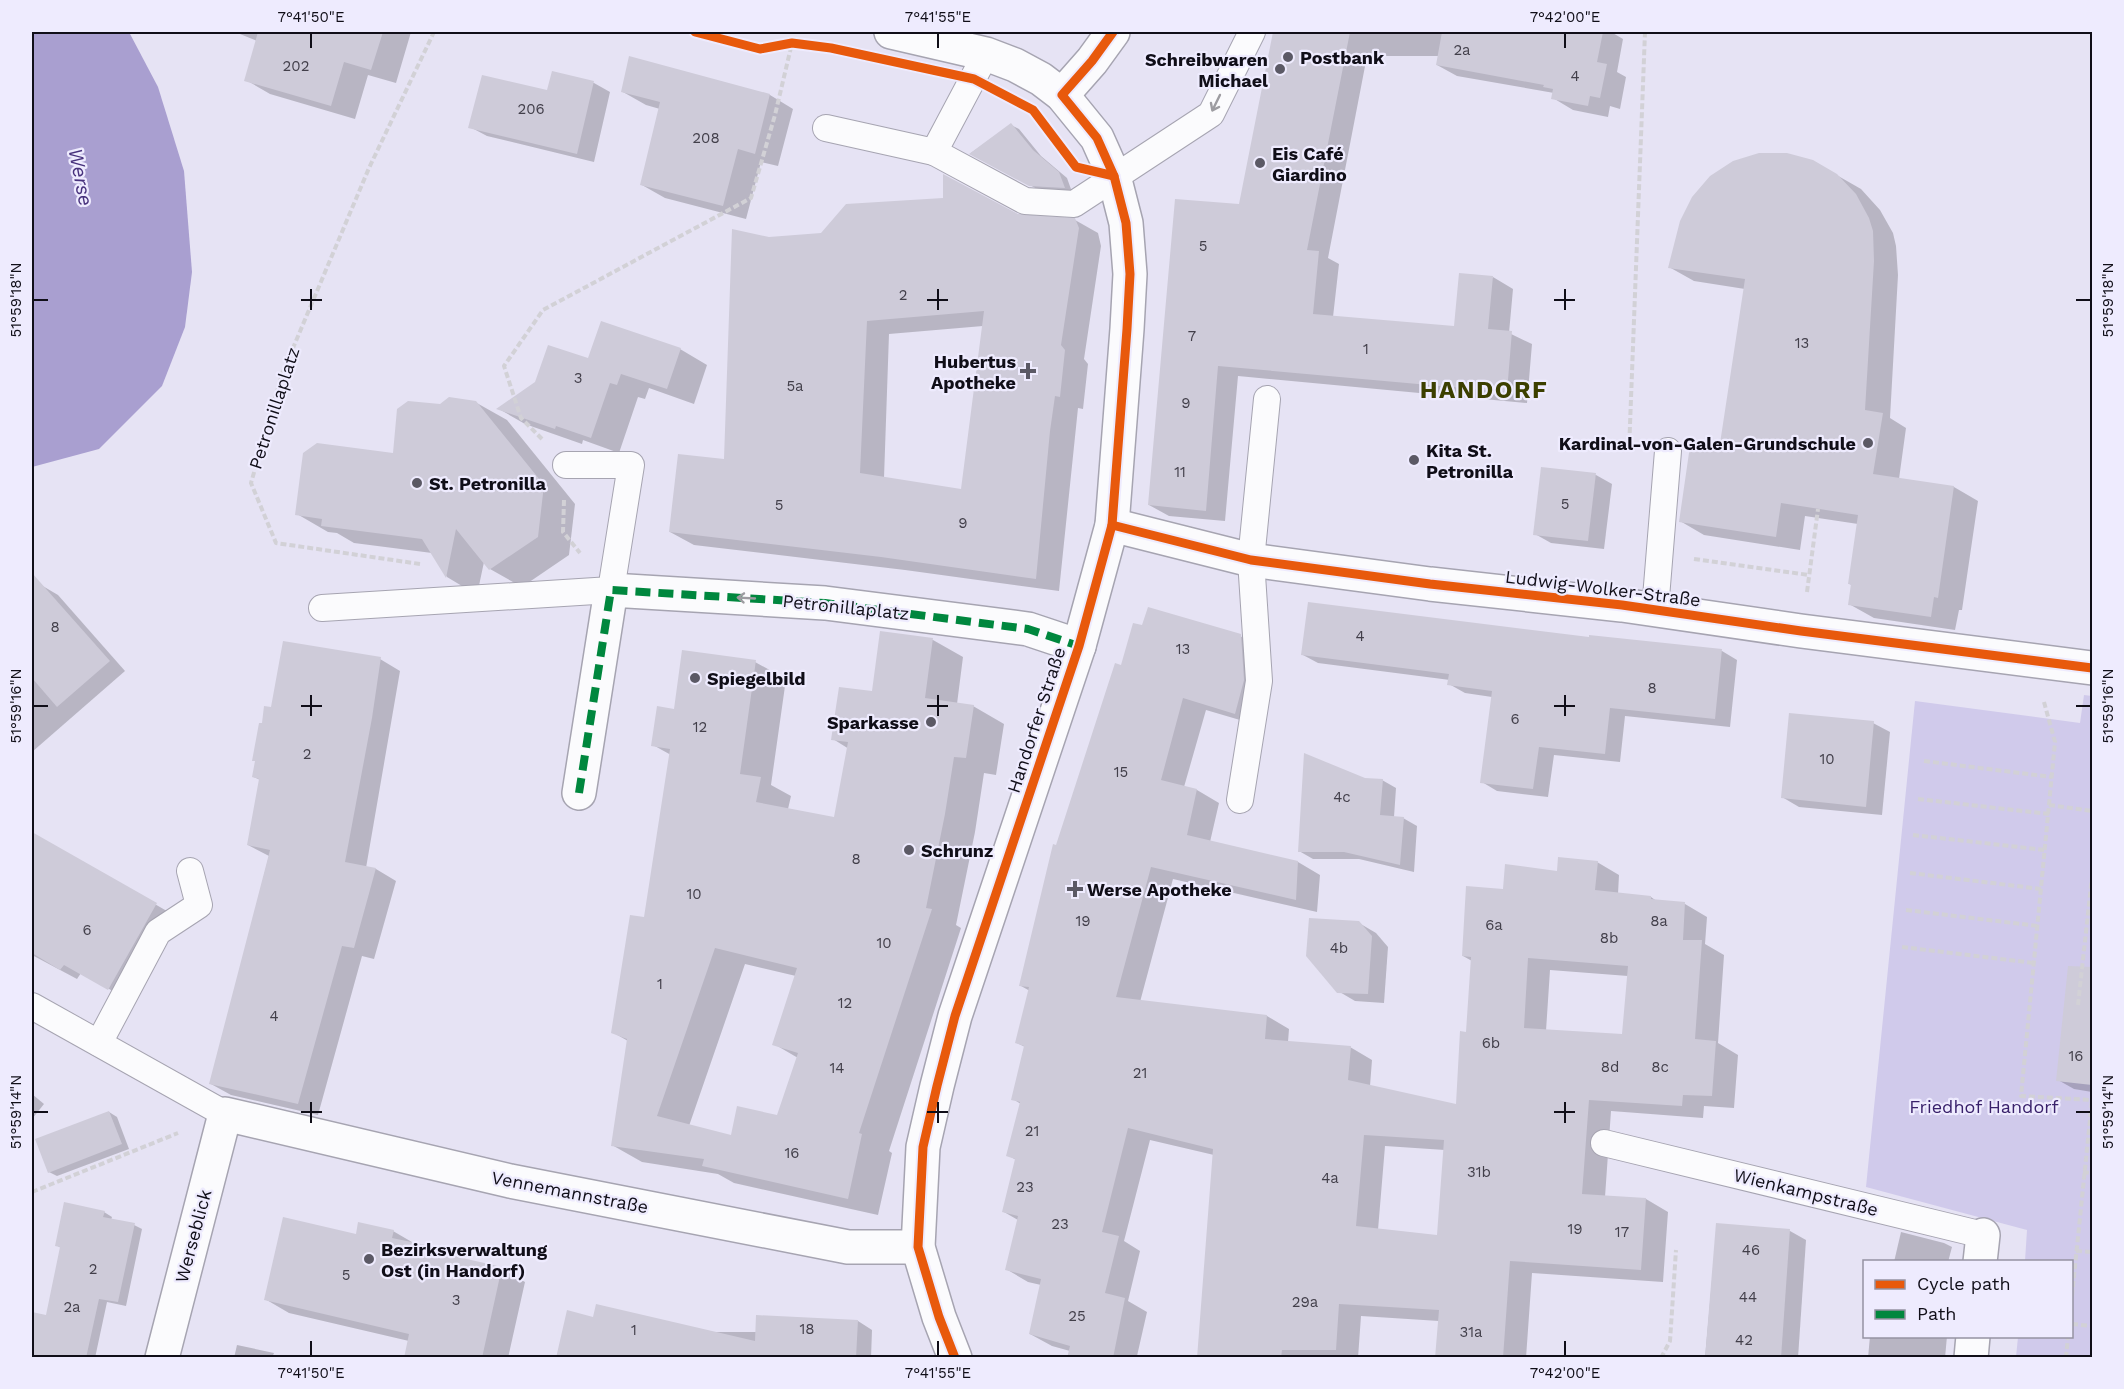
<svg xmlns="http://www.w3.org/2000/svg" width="2124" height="1389" font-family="'Work Sans',sans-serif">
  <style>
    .green { fill: #d0caeb }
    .water { fill: #a99fd0 }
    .shadow { fill: #0003; fill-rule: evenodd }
    .building { fill: #cecbd9; fill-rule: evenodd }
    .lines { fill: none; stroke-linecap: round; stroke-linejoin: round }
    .service-casing { stroke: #a6a4b1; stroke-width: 28 }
    .minor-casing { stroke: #a6a4b1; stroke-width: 36 }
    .tertiary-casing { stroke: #a6a4b1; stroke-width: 36 }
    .path { stroke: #d2d1d6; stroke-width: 4; stroke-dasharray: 6 3; stroke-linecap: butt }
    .service { stroke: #fbfbfd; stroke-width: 26 }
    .minor { stroke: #fbfbfd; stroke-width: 33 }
    .tertiary { stroke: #fbfbfd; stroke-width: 33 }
    .quiet { stroke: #00873e; stroke-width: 8; stroke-dasharray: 15 8; stroke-linecap: butt }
    .cycleway-casing { stroke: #eeebfe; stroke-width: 13 }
    .cycleway { stroke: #e8590c; stroke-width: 9 }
    .oneway { stroke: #9d9ca1 }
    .ticks { fill: none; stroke: #100e18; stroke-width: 2 }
    .poi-dot { fill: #5b5965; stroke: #eeebfe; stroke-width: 2 }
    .labels { text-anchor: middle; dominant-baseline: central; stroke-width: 4.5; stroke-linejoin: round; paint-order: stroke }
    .number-label { font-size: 15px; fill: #423f4a }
    .poi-label { font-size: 18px; font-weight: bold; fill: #100e18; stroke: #eeebfe; text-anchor: start }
    .street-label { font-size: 18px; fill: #100e18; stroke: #eeebfe }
    .park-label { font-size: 18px; fill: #39216b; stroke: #eeebfe }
    .water-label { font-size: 20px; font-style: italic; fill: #47317c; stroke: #eeebfe }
    .district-label { font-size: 24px; font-weight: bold; letter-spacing: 1.5px; fill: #3c3f00; stroke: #eeebfe }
    .neatline { fill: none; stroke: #100e18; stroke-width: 2 }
    .ticks-label { font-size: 15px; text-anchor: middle; fill: #100e18 }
  </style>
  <rect width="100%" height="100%" fill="#e6e3f4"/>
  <polygon class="green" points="2084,695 2092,696 2092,1357 2016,1357 2018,1337 2072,1336 2072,1262 2025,1261 2027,1230 1866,1187 1915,701 2080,723"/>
  <polygon class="water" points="32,32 129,32 158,87 184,171 192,272 185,327 162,386 99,449 32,467"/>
  <g class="shadow">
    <polygon points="235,32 411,32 396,83 368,75 355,119 270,94 246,80 257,41"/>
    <polygon points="1275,32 1611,32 1623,39 1617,72 1626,77 1620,109 1610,106 1608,117 1573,110 1553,98 1554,93 1457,76 1437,65 1439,56 1367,56 1328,258 1339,264 1333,317 1456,328 1493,277 1513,289 1509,333 1532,344 1527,403 1238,376 1225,521 1169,516 1149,505 1240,206"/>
    <polygon points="630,58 770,95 793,109 778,166 761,162 746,219 665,198 642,185 660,109 646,105 623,92"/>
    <polygon points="553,73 594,83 610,92 594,162 487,136 470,127 548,92"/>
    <polygon points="1011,125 1019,129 1041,156 1067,178 1072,192 1039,190 971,153"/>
    <polygon points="1812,161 1861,189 1880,210 1893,233 1896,246 1898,275 1890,418 1906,428 1899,479 1954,487 1978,501 1962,610 1959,610 1955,630 1874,618 1849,604 1852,585 1849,584 1858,524 1805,516 1800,550 1704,535 1680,521 1720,452 1745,289 1694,281 1669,267"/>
    <path d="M1075,220L1098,233L1101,246L1084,359L1088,364L1083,409L1078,408L1059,591L905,570L694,545L670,532L726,461L769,238ZM983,326L962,491L884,478L889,334Z"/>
    <polygon points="680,349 707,365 694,404 649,388 645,399 638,397 619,453 583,440 582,444 525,424 499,409 589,360"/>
    <polygon points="475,402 507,420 575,504 569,555 522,587 490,569 484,562 477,595 447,577 432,553 354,543 337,533 328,532 297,514 394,454 441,406"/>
    <polygon points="1543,468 1596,475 1612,484 1604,549 1551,543 1535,534"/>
    <polygon points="41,585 58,595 125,671 32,752 32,594"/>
    <path d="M881,633L933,640L963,657L957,704L973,706L1004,724L996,775L984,773L975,832L956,925L961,928L889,1151L892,1153L878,1215L734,1183L718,1174L642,1162L612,1145L628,1041L612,1032L646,919L671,755L653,745L675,710L755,662L786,679L771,785L791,796L788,809L835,818L849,749L833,739L873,693ZM745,964L796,976L774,1044L798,1058L778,1117L732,1137L689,1126Z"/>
    <path d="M1240,636L1263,649L1257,725L1206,710L1184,787L1197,790L1219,803L1210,842L1298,862L1320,875L1317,912L1173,879L1140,1002L1267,1016L1289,1029L1288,1042L1350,1047L1372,1060L1370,1086L1457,1106L1467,1033L1472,961L1463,956L1505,891L1558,873L1597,862L1619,875L1618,894L1651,897L1658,902L1685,904L1707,917L1705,944L1724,955L1718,1043L1738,1055L1734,1108L1704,1106L1703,1118L1611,1111L1605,1197L1646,1199L1668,1212L1663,1282L1532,1273L1526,1358H1437L1439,1321L1361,1316L1358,1358H1199L1214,1155L1150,1140L1124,1241L1140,1251L1128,1301L1147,1312L1137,1356L1143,1358H1068L1070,1351L1052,1346L1030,1334L1041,1285L1028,1282L1006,1269L1018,1220L1004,1212L1016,1160L1008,1155L1021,1104L1013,1099L1025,1047L1017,1043L1030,991L1021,986L1057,846L1122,667ZM1550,970L1628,976L1623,1036L1546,1031ZM1385,1146L1445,1150L1439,1236L1378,1230Z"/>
    <polygon points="1590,639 1722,651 1737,660 1730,727 1625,716 1620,762 1554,755 1548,797 1497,791 1482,782 1492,697 1465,693 1449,684 1450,680 1318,663 1303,655"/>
    <polygon points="380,659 400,671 366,868 376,869 396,881 374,959 362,956 318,1115 231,1095 211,1084 269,856 248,845 260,780 254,777 263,724 272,709"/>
    <polygon points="1873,723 1890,732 1882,815 1799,807 1782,797"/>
    <polygon points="1365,779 1382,780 1396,788 1394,817 1403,818 1417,826 1414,872 1359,859 1313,859 1299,851"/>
    <polygon points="32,833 172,914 125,998 81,973 77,979 32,955"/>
    <polygon points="1359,923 1376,933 1388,947 1384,1003 1355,1001 1338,991"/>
    <polygon points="2081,1028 2092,1030 2092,1092 2074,1089 2058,1080"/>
    <polygon points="32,1094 44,1104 32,1119"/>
    <polygon points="109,1112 117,1117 129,1149 57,1176 49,1172"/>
    <polygon points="104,1212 112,1217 111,1220 134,1225 142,1229 126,1306 107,1302 95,1358 32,1358 32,1313 47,1316 61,1248 56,1245"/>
    <polygon points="1717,1225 1790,1231 1806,1240 1798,1358 1705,1358"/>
    <polygon points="393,1231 417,1245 449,1252 462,1260 502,1269 525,1282 508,1358 405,1358 409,1341 289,1313 265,1299 357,1236"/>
    <polygon points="1901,1232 1944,1243 1952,1247 1948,1262 1894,1262"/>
    <polygon points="594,1319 709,1332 757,1332 858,1321 872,1330 871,1358 557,1358"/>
    <polygon points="1870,1336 1947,1336 1945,1358 1868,1358"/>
    <polygon points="237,1345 274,1353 272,1358 234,1358"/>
  </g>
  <g class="building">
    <polygon points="258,32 383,32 371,70 344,62 331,106 244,81"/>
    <polygon points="1273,32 1350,32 1307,250 1319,251 1313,314 1454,326 1459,273 1493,276 1488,329 1512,331 1507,392 1218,366 1206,511 1148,505 1175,199 1239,204"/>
    <polygon points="1442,32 1603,32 1597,62 1607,64 1600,98 1590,96 1588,106 1551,99 1553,89 1543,87 1544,85 1436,65"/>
    <polygon points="629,56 770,94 755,154 738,149 723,206 640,185 660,102 621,92"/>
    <polygon points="552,71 594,81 577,154 468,128 482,75 547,90"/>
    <polygon points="1011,123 1033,150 1059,172 1065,188 1029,186 969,154"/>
    <polygon points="1759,153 1787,153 1813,160 1837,174 1856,194 1869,218 1873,231 1874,261 1865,410 1883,413 1873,474 1954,486 1938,598 1934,597 1931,617 1848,605 1851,584 1848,584 1858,515 1781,503 1776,537 1679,522 1690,446 1719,450 1745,279 1668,268 1680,221 1692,197 1710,176 1733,161"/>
    <path d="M943,174L1018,214L1075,218L1079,228L1061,345L1065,350L1060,397L1055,396L1050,431L1036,579L881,557L669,532L678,454L724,459L732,229L769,237L821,233L846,204L943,198ZM984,311L961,489L860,473L867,321Z"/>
    <polygon points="601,321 681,348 667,389 621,374 617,385 610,383 591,438 556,426 555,429 496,409 535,382 548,345 588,358"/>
    <polygon points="449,397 476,401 544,485 538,537 489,570 456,529 446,578 422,539 321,526 322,519 295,515 303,453 317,443 393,453 397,409 408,401 440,404"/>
    <polygon points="1541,467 1596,473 1588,541 1533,535"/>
    <polygon points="32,573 110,661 57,707 32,678"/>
    <polygon points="1308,602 1589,637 1589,635 1722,649 1715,719 1610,708 1605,754 1539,747 1533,789 1480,783 1492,691 1447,685 1449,674 1301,655"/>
    <path d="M1148,607L1241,634L1244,680L1235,714L1183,698L1161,780L1197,789L1187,835L1298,861L1296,900L1151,867L1116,997L1267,1015L1265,1039L1351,1046L1348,1080L1456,1104L1460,1031L1466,1032L1471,957L1462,956L1466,886L1503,889L1505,864L1557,871L1558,857L1598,861L1595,890L1651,896V899L1685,902L1683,940H1702L1695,1039L1716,1041L1712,1096L1683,1095L1682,1106L1589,1100L1582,1194L1646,1198L1641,1270L1510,1261L1503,1358H1435L1439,1310L1339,1304L1336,1350H1282L1281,1358H1197L1213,1149L1128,1128L1102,1232L1119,1236L1105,1293L1125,1298L1113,1358H1067L1070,1346L1029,1334L1041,1279L1005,1270L1018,1216L1002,1212L1015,1159L1006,1156L1020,1102L1011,1100L1024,1046L1015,1043L1029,987L1019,986L1053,844L1056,845L1115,663L1121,665L1133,623L1142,625ZM1528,958L1628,966L1622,1034L1524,1028ZM1364,1135L1444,1140L1437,1235L1356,1226Z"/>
    <path d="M880,631L933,638L925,698L974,705L966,758L954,757L945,814L926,908L932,909L859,1133L862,1134L848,1199L702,1166L704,1159L611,1146L627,1039L611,1033L630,915L644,917L670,749L651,746L657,706L674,709L682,650L756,660L740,774L761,777L756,802L834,817L848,742L831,740L839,687L872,691ZM715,948L797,968L772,1045L798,1053L777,1115L737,1106L731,1135L657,1116Z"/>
    <polygon points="283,641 381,657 372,718 345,862 376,868 354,948 342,946 298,1104 209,1084 270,850 247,845 259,779 252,777 255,761 252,761 259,723 262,723 264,706 271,707"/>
    <polygon points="1789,713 1874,721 1866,807 1781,798"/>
    <polygon points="1304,753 1365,778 1383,779 1380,815 1404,817 1400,865 1344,852 1298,852"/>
    <polygon points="32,832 157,903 108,990 64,965 60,970 32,953"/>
    <polygon points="1309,918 1359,921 1372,936 1368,994 1337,993 1306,956"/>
    <polygon points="2068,966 2092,967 2092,1085 2056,1081"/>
    <polygon points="109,1111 122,1144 48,1173 35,1139"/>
    <polygon points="64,1202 105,1211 103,1217 135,1223 118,1302 99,1299 86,1358 32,1358 32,1312 46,1315 60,1247 55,1246"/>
    <polygon points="283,1217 356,1234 358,1222 394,1230 392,1238 450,1250 449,1255 502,1267 482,1358 404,1358 409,1334 264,1300"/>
    <polygon points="1716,1223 1790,1229 1781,1358 1705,1358"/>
    <polygon points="596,1304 755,1341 756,1315 858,1320 856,1358 556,1358 567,1310 593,1317"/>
  </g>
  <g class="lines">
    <defs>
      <g id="service">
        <polyline points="986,54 934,152 1025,201 1074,204 1211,114 1252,32"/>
        <polyline points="826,128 934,152"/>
        <polyline points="322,608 611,590 631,465 566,465"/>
        <polyline points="1655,610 1668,451"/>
        <polyline points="1240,800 1259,681 1251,560 1267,399"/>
        <polyline points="32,1006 225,1114"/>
        <polyline points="99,1043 158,932 199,905 190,871"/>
        <polyline points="1604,1143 1983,1235"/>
      </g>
      <g id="minor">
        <polyline points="1112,525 1251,560 1430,584 1622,605 1801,631 2092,668"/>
        <polyline points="579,793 611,590 825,603 1028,629 1079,646"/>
        <polyline points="1980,1262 1983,1235"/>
        <polyline points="162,1358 225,1114 510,1181 848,1247 918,1247"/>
        <polyline points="1971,1358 1973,1336"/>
      </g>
      <g id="tertiary">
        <polyline points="891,32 986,54 1015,65 1041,79 1062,95 1097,138 1114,176 1126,223 1130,274 1127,329 1112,525 1079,646 955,1016 937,1086 923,1147 918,1247 939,1317 955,1358"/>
        <polyline points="1062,95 1092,61 1113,32"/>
      </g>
    </defs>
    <use href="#service" class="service-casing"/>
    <use href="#minor" class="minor-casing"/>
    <use href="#tertiary" class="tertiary-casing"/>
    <g class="path">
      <polyline points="542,439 521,418 504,366 543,310 751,198 775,115 792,43"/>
      <polyline points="1629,451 1645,32"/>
      <polyline points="564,500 563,532 580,553"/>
      <polyline points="1694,559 1809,575"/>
      <polyline points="420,564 276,543 251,483 282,374 369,168 434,32"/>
      <polyline points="1807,592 1818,509"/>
      <polyline points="2044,702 2055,742 2021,1096 2091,1100"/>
      <polyline points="1924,761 2052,777"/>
      <polyline points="1918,799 2049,814"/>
      <polyline points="2049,805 2092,811"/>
      <polyline points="1913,835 2045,850"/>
      <polyline points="1910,873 2041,889"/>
      <polyline points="1906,910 2038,926"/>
      <polyline points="1902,947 2034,963"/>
      <polyline points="2078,1005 2092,877"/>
      <polyline points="2083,1172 2092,1173"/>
      <polyline points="32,1192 178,1133"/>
      <polyline points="2076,1251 2092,1252"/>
      <polyline points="2072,1296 2092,1100"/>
      <polyline points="2072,1324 2092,1326"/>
      <polyline points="1661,1358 1670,1341 1676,1250"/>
      <polyline points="2066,1358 2068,1336"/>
    </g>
    <use href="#service" class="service"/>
    <use href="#minor" class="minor"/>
    <use href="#tertiary" class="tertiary"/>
    <polyline class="quiet" points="579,793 611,590 825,603 1028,629 1079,646"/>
    <defs>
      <g id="cycleway">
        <polyline points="695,32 760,49 792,43 831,48 974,79 1033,110 1076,167 1114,176"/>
        <polyline points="1112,525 1251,560 1430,584 1622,605 1801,631 2092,668"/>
        <polyline points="955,1358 939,1317 918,1247 923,1147 937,1086 955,1016 1079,646 1112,525 1127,329 1130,274 1126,223 1114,176 1097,138 1062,95 1092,61 1113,32"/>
      </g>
    </defs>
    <use href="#cycleway" class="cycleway-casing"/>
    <use href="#cycleway" class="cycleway"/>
  </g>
  <defs><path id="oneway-shaft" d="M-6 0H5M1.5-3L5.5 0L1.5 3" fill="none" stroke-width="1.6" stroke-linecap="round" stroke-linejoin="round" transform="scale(1.5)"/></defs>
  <g class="oneway">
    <use href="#oneway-shaft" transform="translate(1216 103) rotate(116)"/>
    <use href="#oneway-shaft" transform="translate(746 598) rotate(-177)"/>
  </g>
  <path class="ticks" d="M311,33V48M938,33V48M1565,33V48M311,289V310M938,289V310M1565,289V310M33,300H48M301,300H322M927,300H948M1554,300H1575M2076,300H2091M311,695V716M938,695V716M1565,695V716M33,706H48M301,706H322M927,706H948M1554,706H1575M2076,706H2091M311,1102V1123M938,1102V1123M1565,1102V1123M33,1112H48M301,1112H322M927,1112H948M1554,1112H1575M2076,1112H2091M311,1341V1356M938,1341V1356M1565,1341V1356"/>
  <g class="poi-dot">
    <circle cx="1288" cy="57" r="6"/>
    <circle cx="1280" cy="69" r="6"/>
    <circle cx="1260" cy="163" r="6"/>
    <path d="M1025 362h6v6h6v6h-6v6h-6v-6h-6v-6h6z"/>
    <circle cx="1868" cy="443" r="6"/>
    <circle cx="1414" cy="460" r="6"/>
    <circle cx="417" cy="483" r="6"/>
    <circle cx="695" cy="678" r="6"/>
    <circle cx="931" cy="722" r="6"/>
    <circle cx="909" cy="850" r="6"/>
    <path d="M1072 880h6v6h6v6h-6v6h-6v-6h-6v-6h6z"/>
    <circle cx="369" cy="1259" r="6"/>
  </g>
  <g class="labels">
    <g class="number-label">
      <text x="1462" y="50">2a</text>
      <text x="296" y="66">202</text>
      <text x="1575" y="76">4</text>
      <text x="531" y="109">206</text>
      <text x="706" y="138">208</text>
      <text x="1203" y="246">5</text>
      <text x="903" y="295">2</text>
      <text x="1192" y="336">7</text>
      <text x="1802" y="343">13</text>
      <text x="1366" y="349">1</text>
      <text x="578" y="378">3</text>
      <text x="795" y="386">5a</text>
      <text x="1186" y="403">9</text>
      <text x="1180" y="472">11</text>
      <text x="1565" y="504">5</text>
      <text x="779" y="505">5</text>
      <text x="963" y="523">9</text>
      <text x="55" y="627">8</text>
      <text x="1360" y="636">4</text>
      <text x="1183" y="649">13</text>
      <text x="1652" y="688">8</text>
      <text x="1515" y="719">6</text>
      <text x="700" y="727">12</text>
      <text x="307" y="754">2</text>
      <text x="1827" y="759">10</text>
      <text x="1121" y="772">15</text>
      <text x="1342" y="797">4c</text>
      <text x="856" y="859">8</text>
      <text x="694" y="894">10</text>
      <text x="1083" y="921">19</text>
      <text x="1659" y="921">8a</text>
      <text x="1494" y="925">6a</text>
      <text x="87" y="930">6</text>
      <text x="1609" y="938">8b</text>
      <text x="884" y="943">10</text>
      <text x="1339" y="948">4b</text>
      <text x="660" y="984">1</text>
      <text x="845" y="1003">12</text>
      <text x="274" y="1016">4</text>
      <text x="1491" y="1043">6b</text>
      <text x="2076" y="1056">16</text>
      <text x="1610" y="1067">8d</text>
      <text x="1660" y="1067">8c</text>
      <text x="837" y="1068">14</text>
      <text x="1140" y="1073">21</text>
      <text x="1032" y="1131">21</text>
      <text x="792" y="1153">16</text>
      <text x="1479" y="1172">31b</text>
      <text x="1330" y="1178">4a</text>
      <text x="1025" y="1187">23</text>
      <text x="1060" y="1224">23</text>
      <text x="1575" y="1229">19</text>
      <text x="1622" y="1232">17</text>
      <text x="1751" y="1250">46</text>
      <text x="93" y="1269">2</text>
      <text x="346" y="1275">5</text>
      <text x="1748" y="1297">44</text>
      <text x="456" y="1300">3</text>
      <text x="1305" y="1302">29a</text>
      <text x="72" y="1307">2a</text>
      <text x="1077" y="1316">25</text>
      <text x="807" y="1329">18</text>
      <text x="634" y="1330">1</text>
      <text x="1471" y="1332">31a</text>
      <text x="1744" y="1340">42</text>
    </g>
    <g class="poi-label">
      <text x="1300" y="57">Postbank</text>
      <text x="1268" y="59" text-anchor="end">Schreibwaren<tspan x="1268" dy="21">Michael</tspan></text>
      <text x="1272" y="153">Eis Café<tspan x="1272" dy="21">Giardino</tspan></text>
      <text x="1016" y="361" text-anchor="end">Hubertus<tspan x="1016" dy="21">Apotheke</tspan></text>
      <text x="1856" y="443" text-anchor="end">Kardinal-von-Galen-Grundschule</text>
      <text x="1426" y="450">Kita St.<tspan x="1426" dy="21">Petronilla</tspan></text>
      <text x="429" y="483">St. Petronilla</text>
      <text x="707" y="678">Spiegelbild</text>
      <text x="919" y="722" text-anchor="end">Sparkasse</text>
      <text x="921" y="850">Schrunz</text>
      <text x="1087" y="889">Werse Apotheke</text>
      <text x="381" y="1249">Bezirksverwaltung<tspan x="381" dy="21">Ost (in Handorf)</tspan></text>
    </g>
    <g class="street-label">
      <text transform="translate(274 408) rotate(-72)">Petronillaplatz</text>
      <text transform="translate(1603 588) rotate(7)">Ludwig-Wolker-Straße</text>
      <text transform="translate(846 607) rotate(6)">Petronillaplatz</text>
      <text transform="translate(1036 720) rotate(-72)">Handorfer Straße</text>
      <text transform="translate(570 1192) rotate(11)">Vennemannstraße</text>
      <text transform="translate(1806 1192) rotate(14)">Wienkampstraße</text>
      <text transform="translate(193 1236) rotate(-75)">Werseblick</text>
    </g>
    <g class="park-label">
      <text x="1984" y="1106">Friedhof Handorf</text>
    </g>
    <g class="water-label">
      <text transform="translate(81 177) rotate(79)">Werse</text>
    </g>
    <g class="district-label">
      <text x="1484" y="390">HANDORF</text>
    </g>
  </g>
  <rect width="2124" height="1389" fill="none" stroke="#eeebfe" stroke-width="66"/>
  <rect x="1863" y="1260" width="210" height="78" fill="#eeebfe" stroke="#9593a2" stroke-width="1.5"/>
  <rect x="1875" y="1280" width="30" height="9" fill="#e8590c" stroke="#9593a2" stroke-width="1.5"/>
  <text x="1917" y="1290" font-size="18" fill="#100e18">Cycle path</text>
  <rect x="1875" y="1310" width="30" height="9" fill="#00873e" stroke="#9593a2" stroke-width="1.5"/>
  <text x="1917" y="1320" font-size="18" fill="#100e18">Path</text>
  <rect x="33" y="33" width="2058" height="1323" class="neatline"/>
  <g class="ticks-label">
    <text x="311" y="22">7°41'50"E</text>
    <text x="938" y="22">7°41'55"E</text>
    <text x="1565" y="22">7°42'00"E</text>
    <text transform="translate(16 300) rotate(-90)" y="5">51°59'18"N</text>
    <text transform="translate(2108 300) rotate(-90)" y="5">51°59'18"N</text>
    <text transform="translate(16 706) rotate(-90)" y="5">51°59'16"N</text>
    <text transform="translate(2108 706) rotate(-90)" y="5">51°59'16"N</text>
    <text transform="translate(16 1112) rotate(-90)" y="5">51°59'14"N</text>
    <text transform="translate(2108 1112) rotate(-90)" y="5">51°59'14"N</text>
    <text x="311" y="1378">7°41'50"E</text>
    <text x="938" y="1378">7°41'55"E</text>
    <text x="1565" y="1378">7°42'00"E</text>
  </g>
</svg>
